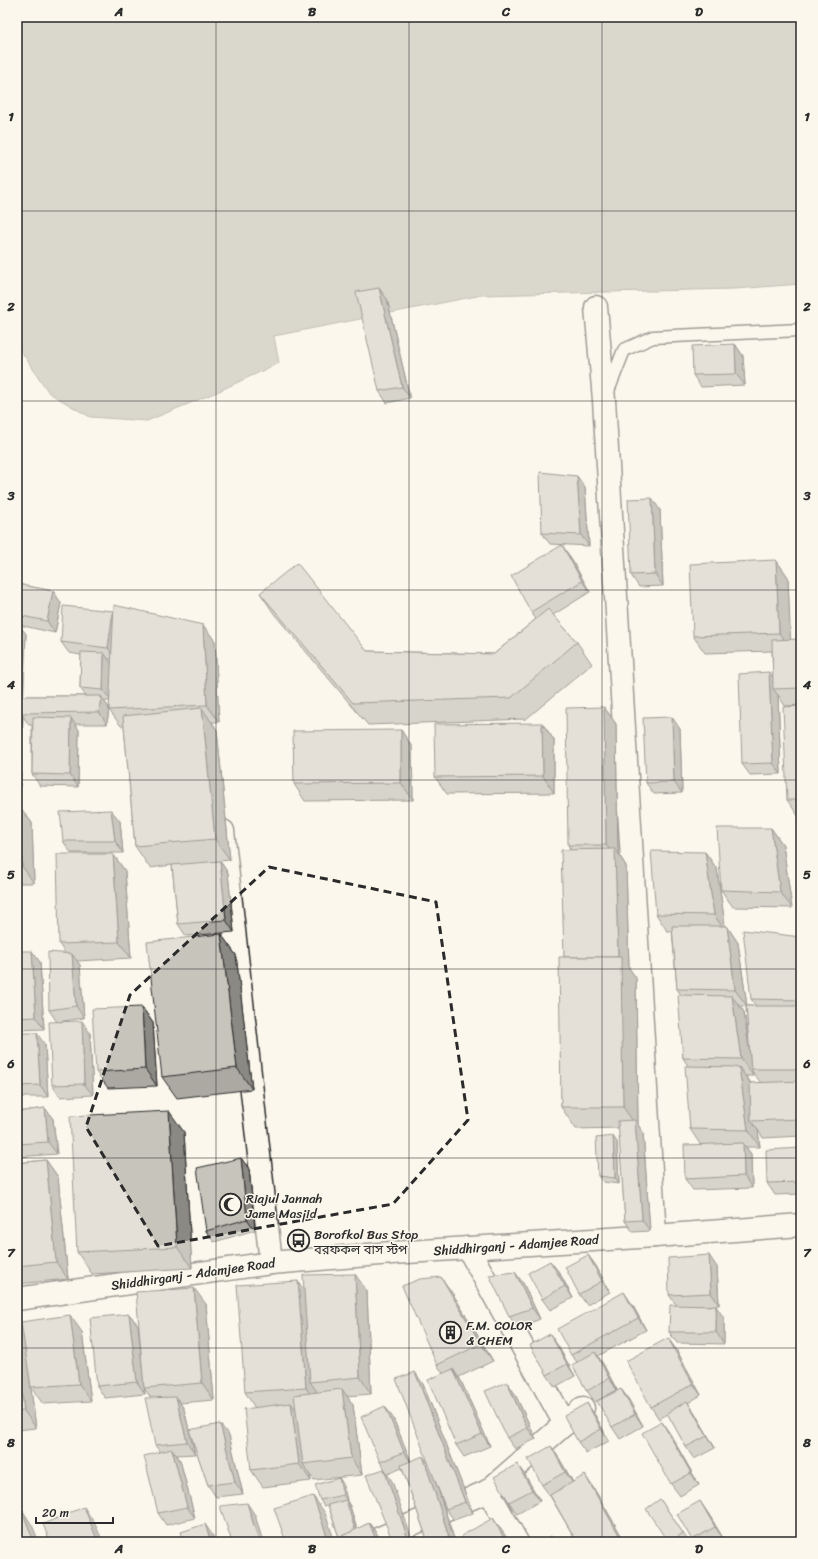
<svg xmlns="http://www.w3.org/2000/svg" width="818" height="1559" font-family="Sriracha,'Noto Sans Bengali',sans-serif">
  <style>
    .water { fill: #b1afa7; stroke: #7b7a75 }
    .lines { fill: none; stroke-linecap: round; stroke-linejoin: round }
    .lane-casing { stroke: #2b2b2b; stroke-width: 15 }
    .street-casing { stroke: #2b2b2b; stroke-width: 25 }
    .primary-casing { stroke: #2b2b2b; stroke-width: 25 }
    .lane { stroke: #fbf7ec; stroke-width: 12 }
    .street { stroke: #fbf7ec; stroke-width: 22 }
    .primary { stroke: #fbf7ec; stroke-width: 22 }
    .wall { fill: #aba9a2; stroke: #2b2b2b; fill-rule: evenodd }
    .shaded-wall { fill: #8b8984; stroke: #2b2b2b }
    .building { fill: #c7c4bc; stroke: #2b2b2b }
    .marked { fill: none; stroke: #2b2b2b; stroke-width: 3; stroke-dasharray: 8 5; stroke-linejoin: round }
    .grid { fill: none; stroke: #2b2b2b; stroke-width: 1; stroke-opacity: 0.55 }
    .labels { text-anchor: middle; dominant-baseline: central; stroke-width: 3; stroke-linejoin: round; paint-order: stroke }
    .poi-label { font-size: 13px; fill: #2b2b2b; stroke: #fbf7ec; text-anchor: start }
    .street-label { font-size: 13px; fill: #2b2b2b; stroke: #fbf7ec }
    .neatline { fill: none; stroke: #2b2b2b; stroke-width: 1.5 }
    .grid-label { font-size: 13px; text-anchor: middle; font-weight: bold; fill: #2b2b2b }
  </style>
  <rect width="100%" height="100%" fill="#fbf7ec"/>
  <filter id="ink" filterUnits="userSpaceOnUse"><feTurbulence type="fractalNoise" baseFrequency=".025" numOctaves="2"/><feDisplacementMap in="SourceGraphic" scale="8" xChannelSelector="R" yChannelSelector="G"/><feConvolveMatrix kernelMatrix="1 2 1 2 8 2 1 2 1" color-interpolation-filters="sRGB"/></filter>
  <g filter="url(#ink)">
    <polygon class="water" points="17,17 801,17 801,284 735,289 482,295 274,336 279,363 217,392 147,421 90,417 49,393 17,345"/>
    <g class="lines">
      <defs>
        <polyline id="lane" points="608,391 624,350 653,337 801,330"/>
        <g id="street">
          <polyline points="596,307 604,400 655,1236"/>
          <polyline points="223,831 271,1263"/>
          <polyline points="468,1248 565,1424"/>
          <polyline points="488,1491 517,1542"/>
          <polyline points="371,1542 488,1491 583,1408"/>
        </g>
        <polyline id="primary" points="17,1299 271,1263 392,1253 655,1236 801,1225"/>
      </defs>
      <use href="#lane" class="lane-casing"/>
      <use href="#street" class="street-casing"/>
      <use href="#primary" class="primary-casing"/>
      <use href="#lane" class="lane"/>
      <use href="#street" class="street"/>
      <use href="#primary" class="primary"/>
    </g>
    <g class="wall">
      <polygon points="387,299 410,398 387,403 379,391"/>
      <polygon points="735,344 743,356 745,385 701,387 693,375"/>
      <polygon points="585,487 589,546 550,544 542,533"/>
      <polygon points="660,510 663,586 639,587 631,575"/>
      <polygon points="562,545 570,557 590,592 553,615 577,642 592,664 526,719 368,725 275,615 260,593 367,651 494,654 536,619 531,612"/>
      <polygon points="776,560 788,577 790,640 801,639 801,705 785,706 778,695 781,774 750,775 742,764 769,672 773,678 772,651 705,653 693,636"/>
      <path d="M17,584L53,591L61,603L55,633L19,625L26,634L23,696H86L80,688L81,655L69,653L61,642L203,625L215,641L219,722H212L217,730L230,860L220,861L228,873L234,932L186,936L178,924L172,865L150,868L135,846L124,726H121L109,710L110,701H104L109,708L107,724H75L79,730L78,787L40,786L32,774V725H29L23,716L20,796H17ZM108,659H112L111,663Z"/>
      <polygon points="801,706 801,817 799,817 787,800"/>
      <polygon points="604,707 616,724 618,853 626,866 629,968 636,978 638,1125 643,1132 650,1231 633,1232 625,1221 619,1128 576,1129 561,1107 564,957 571,850 568,845"/>
      <polygon points="542,723 554,740 554,793 447,794 435,777"/>
      <polygon points="680,729 682,793 654,794 646,783"/>
      <polygon points="401,730 412,747 413,800 305,801 294,784"/>
      <polygon points="17,807 20,807 32,823 34,883 17,883"/>
      <polygon points="120,821 123,853 71,853 63,841"/>
      <polygon points="771,828 783,845 792,908 733,907 721,890"/>
      <path d="M705,852L717,869L725,926H727L738,943L747,1006H756L751,999L801,937V1136L763,1138L758,1130L760,1147H746L751,1154L752,1188L693,1190L685,1179L700,1144L690,1129L688,1066L683,1058L681,995L677,989L672,931H667L656,914ZM740,1006H746L750,1052L744,1012ZM752,1071L761,1083H751L746,1076H753Z"/>
      <polygon points="113,854 125,871 131,958 77,961 80,965 84,1018 57,1022 49,1010 65,953 59,944"/>
      <polygon points="221,934 236,955 252,1089 177,1098 162,1077"/>
      <polygon points="17,951 40,962 44,1029 17,1030"/>
      <polygon points="142,1007 153,1023 157,1086 108,1088 96,1072"/>
      <polygon points="17,1033 45,1045 48,1097 17,1097"/>
      <polygon points="90,1033 93,1095 60,1097 52,1085"/>
      <polygon points="45,1108 53,1119 57,1154 17,1157 17,1112"/>
      <polygon points="184,1132 192,1268 92,1274 77,1252"/>
      <polygon points="617,1142 619,1184 603,1182 598,1176"/>
      <polygon points="801,1148 801,1194 775,1195 767,1183"/>
      <polygon points="241,1158 249,1169 255,1230 214,1242 206,1231"/>
      <polygon points="46,1160 58,1177 68,1279 17,1284 17,1163"/>
      <polygon points="588,1255 596,1266 610,1292 587,1305 579,1294"/>
      <polygon points="717,1267 719,1305 697,1306 724,1318 724,1344 677,1343 669,1332 677,1306 669,1295"/>
      <polygon points="559,1272 573,1298 550,1310 542,1299"/>
      <polygon points="523,1283 540,1319 518,1328 509,1316"/>
      <polygon points="367,1291 371,1394 347,1396 353,1405 362,1475 314,1480 310,1475 311,1481 263,1487 251,1470 255,1408 245,1392"/>
      <polygon points="453,1294 493,1361 459,1377 461,1381 490,1446 464,1457 456,1445 443,1373 437,1365"/>
      <polygon points="206,1304 214,1400 180,1403 184,1409 189,1430 229,1435 243,1494 216,1497 208,1485 190,1432 195,1454 177,1455 180,1460 195,1518 166,1525 158,1513 160,1452 155,1445 151,1398 144,1388 145,1394 105,1398 97,1386 129,1314 138,1325 144,1385"/>
      <polygon points="632,1304 646,1330 598,1356 603,1364 617,1390 595,1402 587,1391 577,1362 571,1355"/>
      <polygon points="17,1316 21,1323 82,1332 91,1401 43,1404 31,1387 29,1374 36,1428 17,1430"/>
      <polygon points="550,1334 558,1346 575,1376 555,1387 547,1375"/>
      <polygon points="676,1349 701,1395 688,1403 695,1413 715,1448 694,1459 686,1447 668,1414 659,1419 651,1407"/>
      <polygon points="507,1382 515,1394 536,1439 515,1449 507,1438"/>
      <polygon points="423,1384 473,1513 454,1520 446,1509 435,1478 455,1542 428,1542 402,1468 388,1474 380,1462 393,1418 411,1461 429,1465"/>
      <polygon points="621,1389 629,1400 643,1426 620,1439 612,1427"/>
      <polygon points="595,1415 609,1441 586,1453 578,1442"/>
      <polygon points="662,1422 670,1434 699,1485 680,1496 671,1484"/>
      <polygon points="559,1458 573,1482 596,1492 625,1542 577,1542 550,1496 542,1485"/>
      <polygon points="525,1475 540,1501 517,1514 509,1502"/>
      <polygon points="339,1478 343,1484 347,1501 350,1506 357,1529 369,1523 377,1534 381,1542 339,1542 339,1537 328,1505 324,1506 320,1500"/>
      <polygon points="660,1499 687,1539 683,1542 668,1542"/>
      <polygon points="708,1513 723,1538 716,1542 693,1542 692,1540"/>
    </g>
    <g class="shaded-wall">
      <polygon points="379,288 387,299 410,398 402,387"/>
      <polygon points="735,344 743,356 745,385 736,374"/>
      <polygon points="577,476 585,487 589,546 581,535"/>
      <polygon points="652,498 660,510 663,586 655,574"/>
      <polygon points="562,545 570,557 590,592 582,581"/>
      <polygon points="776,560 788,577 791,650 779,633"/>
      <polygon points="53,591 61,603 55,633 47,621"/>
      <polygon points="113,611 121,623 116,660 108,648"/>
      <polygon points="17,622 26,634 23,713 21,713 23,716 20,796 17,792"/>
      <polygon points="203,625 215,641 219,722 207,705"/>
      <polygon points="104,653 112,664 111,701 103,690"/>
      <polygon points="769,672 778,684 773,689 778,695 781,774 773,763"/>
      <polygon points="101,696 109,708 107,724 99,712"/>
      <polygon points="604,707 616,724 618,853 626,866 629,968 636,978 638,1125 643,1132 650,1231 642,1220 635,1124 623,1107 618,957 615,857 606,845"/>
      <polygon points="202,708 217,730 230,860 215,839"/>
      <polygon points="672,717 680,729 682,793 674,782"/>
      <polygon points="71,718 79,730 78,787 70,775"/>
      <polygon points="542,723 554,740 554,793 543,776"/>
      <polygon points="401,730 412,747 413,800 401,783"/>
      <polygon points="20,807 32,823 34,883 22,866"/>
      <polygon points="111,810 120,821 123,853 115,841"/>
      <polygon points="771,828 783,845 792,908 780,892"/>
      <polygon points="705,852 717,869 726,932 714,915"/>
      <polygon points="113,854 125,871 131,958 119,942"/>
      <polygon points="220,861 228,873 234,932 226,920"/>
      <polygon points="727,926 738,943 747,1006 735,990"/>
      <polygon points="221,934 236,955 252,1089 237,1068"/>
      <polygon points="32,951 40,962 44,1029 36,1017"/>
      <polygon points="72,954 80,965 84,1018 76,1006"/>
      <polygon points="732,996 744,1012 752,1069 751,1069 752,1071 753,1076 741,1059"/>
      <polygon points="142,1007 153,1023 157,1086 145,1069"/>
      <polygon points="82,1021 90,1033 93,1095 84,1084"/>
      <polygon points="37,1033 45,1045 48,1097 40,1085"/>
      <polygon points="739,1067 751,1084 751,1121 758,1130 760,1147 748,1130"/>
      <polygon points="45,1108 53,1119 57,1154 48,1142"/>
      <polygon points="169,1111 184,1132 192,1268 177,1247"/>
      <polygon points="613,1136 617,1142 619,1184 615,1178"/>
      <polygon points="743,1143 751,1154 752,1188 744,1176"/>
      <polygon points="241,1158 249,1169 255,1230 247,1219"/>
      <polygon points="46,1160 58,1177 68,1279 56,1262"/>
      <polygon points="588,1255 596,1266 610,1292 602,1281"/>
      <polygon points="709,1255 717,1267 719,1305 711,1293"/>
      <polygon points="550,1261 559,1272 573,1298 565,1286"/>
      <polygon points="515,1272 523,1283 540,1319 532,1308"/>
      <polygon points="355,1274 367,1291 371,1394 360,1377"/>
      <polygon points="441,1277 453,1294 493,1361 481,1344"/>
      <polygon points="298,1281 309,1298 310,1382 316,1390 317,1405 306,1388"/>
      <polygon points="194,1288 206,1304 214,1400 202,1383"/>
      <polygon points="624,1292 632,1304 646,1330 638,1318"/>
      <polygon points="716,1306 724,1318 724,1344 716,1332"/>
      <polygon points="129,1314 138,1325 145,1394 137,1382"/>
      <polygon points="70,1315 82,1332 91,1401 79,1384"/>
      <polygon points="17,1316 23,1325 36,1428 24,1411 17,1353"/>
      <polygon points="550,1334 558,1346 575,1376 567,1364"/>
      <polygon points="668,1338 676,1349 701,1395 693,1384"/>
      <polygon points="595,1352 603,1364 617,1390 609,1378"/>
      <polygon points="453,1369 461,1381 490,1446 482,1434"/>
      <polygon points="415,1372 423,1384 473,1513 465,1502"/>
      <polygon points="507,1382 515,1394 536,1439 527,1428"/>
      <polygon points="342,1389 353,1405 362,1475 351,1458"/>
      <polygon points="621,1389 629,1400 643,1426 635,1414"/>
      <polygon points="176,1397 184,1409 195,1454 187,1442"/>
      <polygon points="687,1401 695,1413 715,1448 707,1436"/>
      <polygon points="291,1403 303,1420 303,1464 310,1475 311,1481 299,1464"/>
      <polygon points="587,1403 595,1415 609,1441 601,1429"/>
      <polygon points="385,1406 393,1418 412,1464 404,1452"/>
      <polygon points="662,1422 670,1434 699,1485 691,1473"/>
      <polygon points="220,1424 229,1435 243,1494 235,1482"/>
      <polygon points="551,1446 559,1458 573,1483 565,1472"/>
      <polygon points="172,1449 180,1460 195,1518 187,1507"/>
      <polygon points="423,1456 431,1467 455,1542 453,1542 449,1537"/>
      <polygon points="517,1464 525,1475 540,1501 532,1490"/>
      <polygon points="384,1469 392,1481 413,1542 409,1542"/>
      <polygon points="585,1475 596,1492 625,1542 623,1542"/>
      <polygon points="339,1478 343,1484 347,1500 343,1495"/>
      <polygon points="313,1496 325,1513 335,1542 329,1542"/>
      <polygon points="346,1500 350,1506 359,1538 355,1532"/>
      <polygon points="700,1501 708,1513 723,1538 715,1527"/>
      <polygon points="247,1503 255,1515 263,1542 259,1542"/>
      <polygon points="84,1507 95,1524 103,1542 98,1542"/>
      <polygon points="21,1508 32,1525 39,1542 34,1542"/>
      <polygon points="493,1518 505,1535 509,1542 506,1542"/>
      <polygon points="369,1523 377,1534 381,1542 377,1542"/>
      <polygon points="205,1524 213,1536 215,1542 211,1542"/>
    </g>
    <g class="building">
      <polygon points="379,288 402,387 379,391 356,292"/>
      <polygon points="735,344 736,374 693,375 692,346"/>
      <polygon points="540,472 577,476 581,535 542,533"/>
      <polygon points="652,498 655,574 631,575 628,499"/>
      <polygon points="562,545 582,581 531,612 511,576"/>
      <polygon points="776,560 779,633 693,636 690,564"/>
      <polygon points="297,563 367,651 494,654 548,609 577,642 511,698 353,703 260,593"/>
      <polygon points="17,584 53,591 47,621 17,615"/>
      <polygon points="114,605 203,625 207,705 109,710"/>
      <polygon points="63,606 113,611 108,648 61,642"/>
      <polygon points="801,639 801,688 773,689 772,640"/>
      <polygon points="81,652 104,653 103,690 80,688"/>
      <polygon points="769,672 773,763 742,764 739,674"/>
      <polygon points="20,696 101,696 99,712 21,713"/>
      <polygon points="801,706 801,800 787,800 783,707"/>
      <polygon points="604,707 606,845 568,845 566,708"/>
      <polygon points="202,708 215,839 135,846 123,716"/>
      <polygon points="33,717 71,718 70,775 32,774"/>
      <polygon points="672,717 674,782 646,783 643,718"/>
      <polygon points="542,723 543,776 435,777 434,724"/>
      <polygon points="401,730 401,783 294,784 293,731"/>
      <polygon points="17,807 20,807 22,866 17,866"/>
      <polygon points="111,810 115,841 63,841 60,812"/>
      <polygon points="717,828 771,828 780,892 721,890"/>
      <polygon points="615,849 618,957 564,957 561,850"/>
      <polygon points="651,851 705,852 714,915 656,914"/>
      <polygon points="57,854 113,854 119,942 59,944"/>
      <polygon points="220,861 226,920 178,924 172,865"/>
      <polygon points="672,926 727,926 735,990 677,989"/>
      <polygon points="743,930 801,937 801,1000 751,999"/>
      <polygon points="221,934 237,1068 162,1077 147,942"/>
      <polygon points="17,951 32,951 36,1017 17,1018"/>
      <polygon points="48,952 72,954 76,1006 49,1010"/>
      <polygon points="559,957 621,957 623,1107 561,1107"/>
      <polygon points="678,995 732,996 741,1059 683,1058"/>
      <polygon points="746,1006 801,1006 801,1069 751,1069"/>
      <polygon points="142,1007 145,1069 96,1072 92,1009"/>
      <polygon points="82,1021 84,1084 52,1085 49,1022"/>
      <polygon points="17,1033 37,1033 40,1085 17,1086"/>
      <polygon points="685,1066 739,1067 748,1130 690,1129"/>
      <polygon points="801,1081 801,1119 751,1121 750,1083"/>
      <polygon points="45,1108 48,1142 17,1144 17,1112"/>
      <polygon points="169,1111 177,1247 77,1252 70,1116"/>
      <polygon points="635,1120 642,1220 625,1221 618,1121"/>
      <polygon points="613,1136 615,1178 598,1176 596,1138"/>
      <polygon points="743,1143 744,1176 685,1179 684,1145"/>
      <polygon points="801,1148 801,1182 767,1183 766,1150"/>
      <polygon points="241,1158 247,1219 206,1231 197,1168"/>
      <polygon points="46,1160 56,1262 17,1266 17,1163"/>
      <polygon points="588,1255 602,1281 579,1294 565,1267"/>
      <polygon points="709,1255 711,1293 669,1295 668,1258"/>
      <polygon points="550,1261 565,1286 542,1299 528,1273"/>
      <polygon points="515,1272 532,1308 509,1316 489,1275"/>
      <polygon points="355,1274 360,1377 310,1382 303,1275"/>
      <polygon points="441,1277 481,1344 437,1365 402,1286 420,1279"/>
      <polygon points="298,1281 306,1388 245,1392 237,1285"/>
      <polygon points="194,1288 202,1383 144,1388 136,1292"/>
      <polygon points="624,1292 638,1318 571,1355 557,1329"/>
      <polygon points="670,1305 716,1306 716,1332 669,1332"/>
      <polygon points="129,1314 137,1382 97,1386 90,1318"/>
      <polygon points="70,1315 79,1384 31,1387 21,1322"/>
      <polygon points="550,1334 567,1364 547,1375 530,1345"/>
      <polygon points="668,1338 693,1384 651,1407 626,1361"/>
      <polygon points="595,1352 609,1378 587,1391 572,1365"/>
      <polygon points="17,1353 24,1411 17,1412"/>
      <polygon points="453,1369 482,1434 456,1445 428,1380"/>
      <polygon points="415,1372 465,1502 446,1509 396,1379"/>
      <polygon points="507,1382 527,1428 507,1438 485,1391"/>
      <polygon points="342,1389 351,1458 303,1464 294,1395"/>
      <polygon points="621,1389 635,1414 612,1427 597,1401"/>
      <polygon points="176,1397 187,1442 155,1445 145,1398"/>
      <polygon points="687,1401 707,1436 686,1447 667,1413"/>
      <polygon points="291,1403 299,1464 251,1470 244,1409"/>
      <polygon points="587,1403 601,1429 578,1442 564,1416"/>
      <polygon points="385,1406 404,1452 380,1462 361,1417"/>
      <polygon points="662,1422 691,1473 671,1484 642,1433"/>
      <polygon points="220,1424 235,1482 208,1485 189,1430"/>
      <polygon points="551,1446 565,1472 542,1485 528,1459"/>
      <polygon points="172,1449 187,1507 158,1513 144,1456"/>
      <polygon points="423,1456 449,1537 429,1542 428,1542 401,1465"/>
      <polygon points="517,1464 532,1490 509,1502 494,1477"/>
      <polygon points="384,1469 409,1542 393,1542 366,1475"/>
      <polygon points="585,1475 623,1542 577,1542 550,1495"/>
      <polygon points="339,1478 343,1495 320,1500 315,1485"/>
      <polygon points="313,1496 329,1542 286,1542 274,1508"/>
      <polygon points="660,1499 683,1533 670,1542 668,1542 646,1509"/>
      <polygon points="346,1500 355,1530 339,1537 328,1505"/>
      <polygon points="700,1501 715,1527 692,1540 677,1514"/>
      <polygon points="247,1503 259,1542 232,1542 220,1506"/>
      <polygon points="84,1507 98,1542 50,1542 43,1524"/>
      <polygon points="21,1508 34,1542 17,1542 17,1509"/>
      <polygon points="493,1518 506,1542 464,1542 461,1536"/>
      <polygon points="369,1523 377,1542 339,1542 338,1538"/>
      <polygon points="205,1524 211,1542 184,1542 181,1532"/>
      <polygon points="551,1536 554,1542 540,1542"/>
    </g>
  </g>
  <path d="M0 0H818V1559H0ZM269,867L436,902L468,1120L393,1204L158,1246L86,1127L130,995Z" fill="#fbf7ec" fill-opacity=".55" fill-rule="evenodd"/>
  <path class="marked" d="M269,867L436,902L468,1120L393,1204L158,1246L86,1127L130,995Z"/>
  <path class="grid" d="M216,17V1542M409,17V1542M602,17V1542M17,211H801M17,401H801M17,590H801M17,780H801M17,969H801M17,1158H801M17,1348H801"/>
  <defs>
    <symbol id="mosque-ring" viewBox="-11 -11 22 22"><circle r="9.5" fill="#fbf7ec" stroke="#2b2b2b" stroke-width="1.5"/><path d="M3.5-4.9A6 6 0 1 0 3.5 4.9A5 5 0 1 1 3.5-4.9Z" fill="#2b2b2b"/></symbol>
    <symbol id="bus-ring" viewBox="-11 -11 22 22"><circle r="9.5" fill="#fbf7ec" stroke="#2b2b2b" stroke-width="1.5"/><path d="M-5-6H5V4H4V6H2V4H-2V6H-4V4H-5ZM-3.5-4V0h7V-4ZM-3.5 1.2v1.5H-2V1.2ZM2 1.2v1.5H3.5V1.2Z" fill="#2b2b2b"/></symbol>
    <symbol id="building-ring" viewBox="-11 -11 22 22"><circle r="9.5" fill="#fbf7ec" stroke="#2b2b2b" stroke-width="1.5"/><path d="M-4-6H4V6H1V3H-1V6H-4ZM-2.5-4.3h1.7v1.8h-1.7ZM.8-4.3h1.7v1.8H.8ZM-2.5-1h1.7V.8h-1.7ZM.8-1h1.7V.8H.8Z" fill="#2b2b2b"/></symbol>
  </defs>
  <g fill-rule="evenodd">
    <use href="#mosque-ring" x="218" y="1192" width="25" height="25"/>
    <use href="#bus-ring" x="286" y="1228" width="25" height="25"/>
    <use href="#building-ring" x="438" y="1320" width="25" height="25"/>
  </g>
  <g class="labels">
    <g class="poi-label">
      <text x="246" y="1198">Riajul Jannah<tspan x="246" dy="15">Jame Masjid</tspan></text>
      <text x="314" y="1234">Borofkol Bus Stop<tspan x="314" dy="15">বরফকল বাস স্টপ</tspan></text>
      <text x="466" y="1325">F.M. COLOR<tspan x="466" dy="15">&amp; CHEM</tspan></text>
    </g>
    <g class="street-label">
      <text transform="translate(516 1245) rotate(-4)">Shiddhirganj - Adamjee Road</text>
      <text transform="translate(193 1274) rotate(-8)">Shiddhirganj - Adamjee Road</text>
    </g>
  </g>
  <rect width="818" height="1559" fill="none" stroke="#fbf7ec" stroke-width="44"/>
  <path d="M36 1517v6h77v-6" fill="none" stroke="#2b2b2b" stroke-width="2"/>
  <text x="42" y="1517" font-size="12" fill="#2b2b2b" stroke="#fbf7ec" stroke-width="3" paint-order="stroke">20 m</text>
  <rect x="22" y="22" width="774" height="1515" class="neatline"/>
  <g class="grid-label">
    <text x="119" y="16">A</text>
    <text x="312" y="16">B</text>
    <text x="506" y="16">C</text>
    <text x="699" y="16">D</text>
    <text x="11" y="121">1</text>
    <text x="807" y="121">1</text>
    <text x="11" y="311">2</text>
    <text x="807" y="311">2</text>
    <text x="11" y="500">3</text>
    <text x="807" y="500">3</text>
    <text x="11" y="689">4</text>
    <text x="807" y="689">4</text>
    <text x="11" y="879">5</text>
    <text x="807" y="879">5</text>
    <text x="11" y="1068">6</text>
    <text x="807" y="1068">6</text>
    <text x="11" y="1257">7</text>
    <text x="807" y="1257">7</text>
    <text x="11" y="1447">8</text>
    <text x="807" y="1447">8</text>
    <text x="119" y="1553">A</text>
    <text x="312" y="1553">B</text>
    <text x="506" y="1553">C</text>
    <text x="699" y="1553">D</text>
  </g>
</svg>
